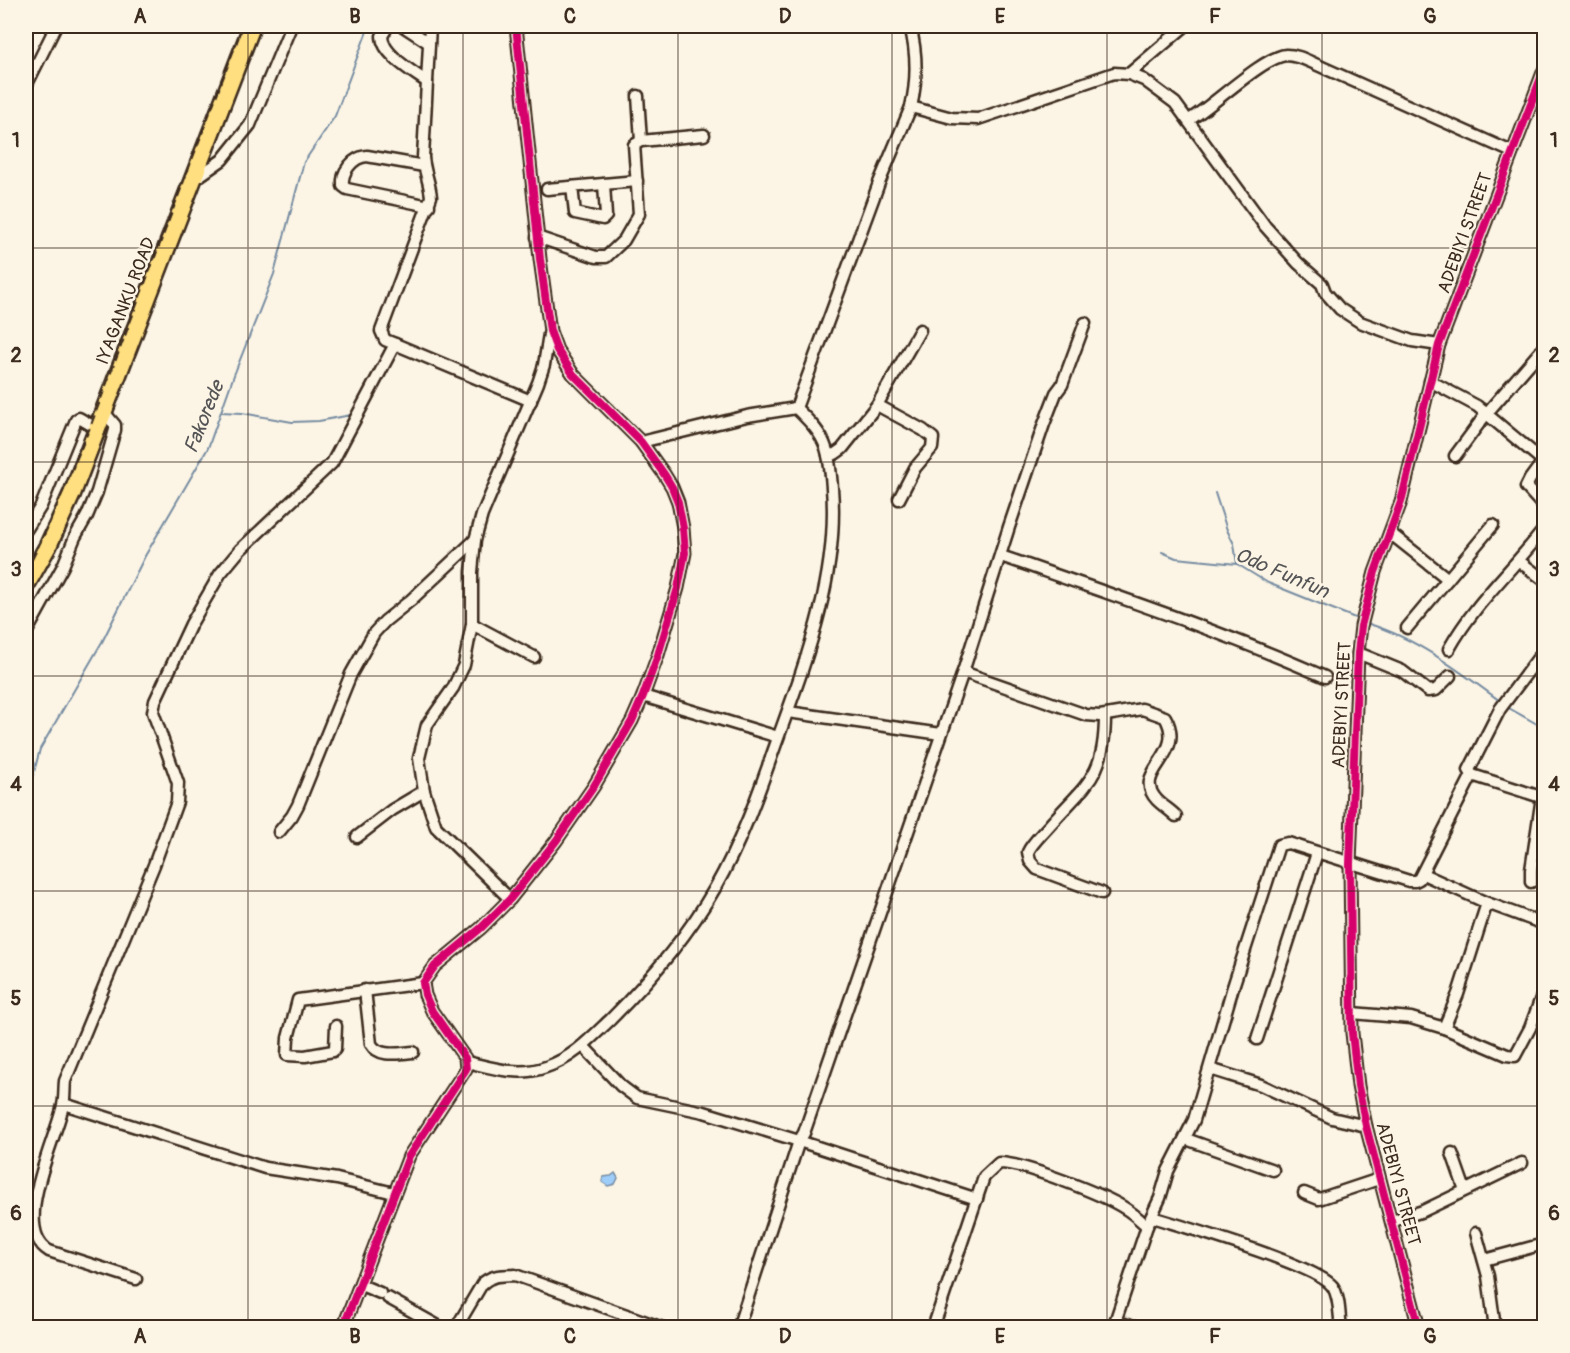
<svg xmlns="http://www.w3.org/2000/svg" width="1570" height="1353" font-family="Pangolin,sans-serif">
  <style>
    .water { fill: #9fcdfa; stroke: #778ca2; stroke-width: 1.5 }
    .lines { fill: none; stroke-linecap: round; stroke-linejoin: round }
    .stream { stroke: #778ca2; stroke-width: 2 }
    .minor-casing { stroke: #3b2a1e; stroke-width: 15 }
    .highway-casing { stroke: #3b2a1e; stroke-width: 21 }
    .minor { stroke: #fcf5e5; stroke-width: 10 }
    .highway { stroke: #ffdf80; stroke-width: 16 }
    .rail { stroke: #3b2a1e; stroke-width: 2; stroke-dasharray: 9 4.5; stroke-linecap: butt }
    .cycleway-casing { stroke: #fcf5e5; stroke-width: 11 }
    .cycleway { stroke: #d6006c; stroke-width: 8 }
    .grid { fill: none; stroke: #3b2a1e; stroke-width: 1.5; stroke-opacity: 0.55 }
    .labels { text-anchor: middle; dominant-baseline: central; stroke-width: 5; stroke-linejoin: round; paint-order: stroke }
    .street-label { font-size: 18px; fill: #3b2a1e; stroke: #fcf5e5 }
    .water-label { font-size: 20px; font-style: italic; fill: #545355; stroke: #fcf5e5 }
    .neatline { fill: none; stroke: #3b2a1e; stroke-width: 2 }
    .grid-label { font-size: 20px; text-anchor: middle; font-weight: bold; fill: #3b2a1e }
  </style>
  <rect width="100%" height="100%" fill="#fcf5e5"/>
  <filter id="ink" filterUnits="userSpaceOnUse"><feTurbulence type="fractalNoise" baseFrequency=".0167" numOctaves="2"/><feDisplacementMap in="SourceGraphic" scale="12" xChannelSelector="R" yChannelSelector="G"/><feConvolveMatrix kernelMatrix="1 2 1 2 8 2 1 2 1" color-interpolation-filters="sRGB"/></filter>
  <g filter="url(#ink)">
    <polygon class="water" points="615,1173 618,1178 615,1184 608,1186 602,1182 603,1177 611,1176"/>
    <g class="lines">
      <g class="stream">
        <polyline points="221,412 242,413 292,422 319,421 351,415"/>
        <polyline points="1215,493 1227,530 1234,544 1237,564"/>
        <polyline points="1162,552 1176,558 1237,564 1268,583 1355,618"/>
        <path d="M1369,624C1416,638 1461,672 1500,701"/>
        <polyline points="1507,707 1544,728"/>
        <polyline points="26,803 40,749 102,642 145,556 208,448 234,375 274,274 304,162 335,116 369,26"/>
        <polyline points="1544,1170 1541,1175 1544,1191"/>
      </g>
      <defs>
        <g id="minor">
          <path d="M388,26L382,36C382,54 413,72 427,82"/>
          <polyline points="403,26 429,43"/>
          <path d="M430,26L423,157C424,171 430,183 431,197L381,331L385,340L395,344L531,401"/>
          <polyline points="1129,74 1185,26"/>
          <polyline points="26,86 56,26"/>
          <polyline points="638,96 641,141"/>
          <polyline points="911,107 952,118 978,119 1114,73 1129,74 1144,80 1175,103 1265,226 1298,263 1322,284 1325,292 1340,309 1360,322 1412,341 1439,345"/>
          <path d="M1189,120C1213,106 1263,57 1286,55C1296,55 1304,59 1313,63L1512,152"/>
          <path d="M424,166L367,156C353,157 341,172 343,186L347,189L429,206"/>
          <polyline points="195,179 222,160 250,125 291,26"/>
          <polyline points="572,187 575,213 603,219 606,216 604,184"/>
          <polyline points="547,189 637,181"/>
          <polyline points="537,237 596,257 606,257 624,240 639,214 634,145 641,141 704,135"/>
          <polyline points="1430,381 1477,406 1543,461"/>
          <polyline points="877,405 923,430 933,438 932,448 915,468 899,499"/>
          <path d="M796,408L879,183L911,107C917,81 917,52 910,26"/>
          <polyline points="828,455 835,454 842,449 877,405 920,330"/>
          <polyline points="1455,456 1486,414 1544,347"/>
          <polyline points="1544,460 1530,479 1526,487 1544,507"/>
          <polyline points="26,530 41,506 76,420 79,418 91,425 99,425"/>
          <polyline points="1390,533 1448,579"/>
          <path d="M1001,556C1110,594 1219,630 1325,677"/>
          <polyline points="1519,561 1544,580"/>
          <polyline points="472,624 534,657"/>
          <polyline points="1407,628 1493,525"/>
          <polyline points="26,633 63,566 75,537 87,516 97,492 115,430 115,425 104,412"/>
          <path d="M1449,649C1476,601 1511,572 1544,529"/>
          <polyline points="1358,653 1402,671 1428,691 1436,690 1450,676"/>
          <path d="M963,672L1086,715L1100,716L1142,709L1165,717C1188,756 1130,771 1157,800C1163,806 1170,810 1176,816"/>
          <polyline points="643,696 778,737"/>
          <polyline points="788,712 941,734"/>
          <polyline points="1472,775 1544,798"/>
          <polyline points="279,832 292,816 298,805 351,674 374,633 385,621 411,600 475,540"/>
          <polyline points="357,837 392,810 424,791"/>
          <polyline points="1423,874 1487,903 1544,924"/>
          <polyline points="1531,882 1531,870 1542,797"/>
          <path d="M1102,893L1037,869L1030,861L1028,852C1032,843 1041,835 1048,827C1085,784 1105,779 1105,716"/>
          <polyline points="510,899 436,827 424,791 419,758 427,725 453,688 464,665 472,624 472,572 475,540 482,515 538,383 544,365 549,334"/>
          <path d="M365,990L371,1044C379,1058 399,1053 413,1052"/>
          <polyline points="1352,1013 1411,1018 1444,1028 1507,1055 1515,1056 1530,1028 1541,998 1544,997"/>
          <polyline points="336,1026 335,1049 333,1051 305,1056 287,1055 288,1038 298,1000 423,983"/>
          <polyline points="1444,1028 1458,994 1487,903"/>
          <polyline points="1257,1039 1317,853"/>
          <polyline points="583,1046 621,1086 637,1098 704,1112 799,1141 977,1199"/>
          <path d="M467,1062C493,1068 519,1077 546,1067C573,1058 591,1038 611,1019C651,979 687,937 715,888C742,841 760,789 778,738C807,658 839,574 832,488C831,474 830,460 826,448C821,432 808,420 796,408L747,416L641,442"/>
          <polyline points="1210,1069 1261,1085 1332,1118 1366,1126"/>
          <polyline points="64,1104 265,1168 337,1179 394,1193"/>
          <polyline points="1186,1139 1273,1170"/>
          <polyline points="1452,1153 1465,1190"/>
          <polyline points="1304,1193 1319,1199 1379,1179"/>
          <path d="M1152,1217C1182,1226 1319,1266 1333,1287C1340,1298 1339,1315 1341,1328"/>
          <polyline points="1392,1221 1423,1211 1522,1163"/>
          <polyline points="1476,1233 1488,1276 1495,1328"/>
          <polyline points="1484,1260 1536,1246"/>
          <path d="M136,1279L49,1251C10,1228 57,1137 63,1105C65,1097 64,1089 65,1081L154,865L177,802L178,783L153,712L155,701L191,624L220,574L240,550L332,463L395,344"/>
          <polyline points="361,1285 380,1293"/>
          <polyline points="388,1298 442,1328"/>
          <polyline points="1115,1321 1137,1328"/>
          <polyline points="343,1328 409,1156 466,1069 465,1058 432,1011 425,995 423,983 435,966 481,928 510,899 556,841 594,786 632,721 643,696 658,655 678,588 685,553 683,528 678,502 672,487 664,474 641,442 573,374 557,350 550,331 540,259 516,26"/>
          <path d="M456,1328L482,1284C492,1274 503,1276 515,1275L663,1328"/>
          <polyline points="738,1328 799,1141 804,1133 963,672 1009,527 1044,424 1056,393 1062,385 1085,323"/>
          <path d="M933,1328L984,1177L999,1163C1023,1163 1105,1195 1126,1209C1134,1214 1140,1220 1147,1226"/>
          <polyline points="1113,1328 1147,1226 1160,1198 1168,1171 1194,1120 1233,987 1279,845 1288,843 1409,881 1415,881 1419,879 1472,775 1469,770 1500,709 1544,650"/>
          <polyline points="1419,1328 1366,1126 1358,1086 1352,1033 1350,864 1358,653 1361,626 1375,572 1401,502 1439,345 1544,70"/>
        </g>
        <polyline id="highway" points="26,585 48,546 72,494 252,26"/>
      </defs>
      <use href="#minor" class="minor-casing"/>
      <use href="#highway" class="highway-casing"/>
      <use href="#minor" class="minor"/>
      <use href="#highway" class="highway"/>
      <polyline class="rail" points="26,572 47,529 91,425 243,26"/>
      <defs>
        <g id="cycleway">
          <polyline points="343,1328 409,1156 466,1069 465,1058 432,1011 425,995 423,983 435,966 481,928 510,899 556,841 594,786 632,721 643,696 658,655 678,588 685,553 683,528 678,502 672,487 664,474 641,442 573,374 557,350 550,331 540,259 516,26"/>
          <polyline points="1419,1328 1366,1126 1358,1086 1352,1033 1350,864 1358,653 1361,626 1375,572 1401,502 1439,345 1544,70"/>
        </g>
      </defs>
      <use href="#cycleway" class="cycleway-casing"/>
      <use href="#cycleway" class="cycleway"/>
    </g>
  </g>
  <path class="grid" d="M248,26V1328M463,26V1328M678,26V1328M892,26V1328M1107,26V1328M1322,26V1328M26,248H1544M26,462H1544M26,676H1544M26,891H1544M26,1106H1544"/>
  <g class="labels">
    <g class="street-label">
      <text transform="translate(1465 233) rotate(-70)">ADEBIYI STREET</text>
      <text transform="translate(126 301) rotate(-69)">IYAGANKU ROAD</text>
      <text transform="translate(1342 705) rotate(-87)">ADEBIYI STREET</text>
      <text transform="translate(1398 1184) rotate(75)">ADEBIYI STREET</text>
    </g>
    <g class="water-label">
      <text transform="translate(204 417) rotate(-68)">Fakorede</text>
      <text transform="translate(1282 573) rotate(23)">Odo Funfun</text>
    </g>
  </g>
  <rect width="1570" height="1353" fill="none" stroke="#fcf5e5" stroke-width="66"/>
  <rect x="33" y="33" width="1504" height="1287" class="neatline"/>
  <g class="grid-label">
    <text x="140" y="23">A</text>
    <text x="355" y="23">B</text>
    <text x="570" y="23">C</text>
    <text x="785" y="23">D</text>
    <text x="1000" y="23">E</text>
    <text x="1215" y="23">F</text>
    <text x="1430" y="23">G</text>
    <text x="16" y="147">1</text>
    <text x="1554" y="147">1</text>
    <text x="16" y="362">2</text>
    <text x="1554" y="362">2</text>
    <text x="16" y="576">3</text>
    <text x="1554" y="576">3</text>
    <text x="16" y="791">4</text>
    <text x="1554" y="791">4</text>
    <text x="16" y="1005">5</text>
    <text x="1554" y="1005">5</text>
    <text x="16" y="1220">6</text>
    <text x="1554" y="1220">6</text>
    <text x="140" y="1343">A</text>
    <text x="355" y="1343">B</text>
    <text x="570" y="1343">C</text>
    <text x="785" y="1343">D</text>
    <text x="1000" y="1343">E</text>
    <text x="1215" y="1343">F</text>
    <text x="1430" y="1343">G</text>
  </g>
</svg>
